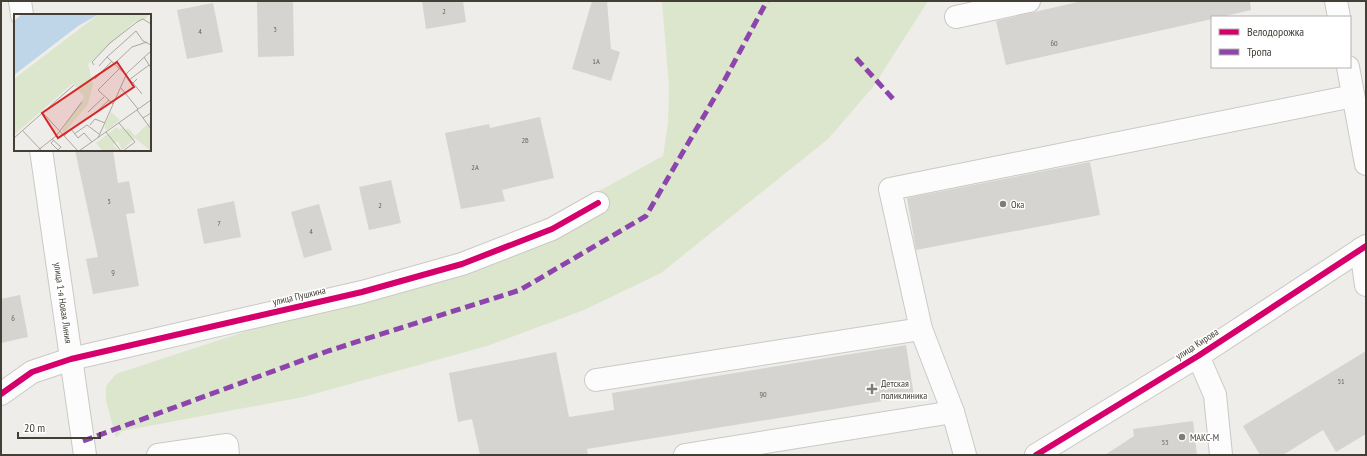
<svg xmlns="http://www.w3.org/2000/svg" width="1367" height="456" font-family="'PT Sans Narrow',sans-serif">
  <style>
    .green { fill: #dbe6cc }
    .building { fill: #d6d4d0 }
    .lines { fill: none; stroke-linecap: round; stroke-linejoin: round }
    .minor-casing { stroke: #cac9c5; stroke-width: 24 }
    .minor { stroke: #fcfcfc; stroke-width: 22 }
    .quiet { stroke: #8e44ad; stroke-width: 5; stroke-dasharray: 10 5; stroke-linecap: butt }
    .cycleway-casing { stroke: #fff; stroke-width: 8 }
    .cycleway { stroke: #d6006c; stroke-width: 6 }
    .poi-dot { fill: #7f7b75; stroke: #fff; stroke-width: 1.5 }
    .labels { text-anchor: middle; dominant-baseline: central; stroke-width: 3; stroke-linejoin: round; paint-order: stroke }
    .number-label { font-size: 8px; fill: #69655e }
    .poi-label { font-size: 10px; fill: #433e36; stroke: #fff; text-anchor: start }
    .street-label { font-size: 10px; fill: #433e36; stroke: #fff }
    .inset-road { fill: none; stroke: #aaa7a1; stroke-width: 1 }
    .view { fill: #d62828; fill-opacity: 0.15; stroke: #d62828; stroke-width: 2 }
    .inset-edge { fill: none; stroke: #433e36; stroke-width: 2 }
  </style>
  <rect width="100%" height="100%" fill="#eeede9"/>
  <polygon class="green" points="662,1 928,1 873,87 828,139 661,273 584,310 487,346 303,397 122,431 116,438 106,400 106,386 116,374 488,252 663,156 668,123 669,86"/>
  <g class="building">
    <polygon points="257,1 293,1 294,56 258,57"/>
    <polygon points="422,1 463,1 466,22 426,29"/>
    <polygon points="592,1 607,1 611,49 620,52 611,81 572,69"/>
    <polygon points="1082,1 1250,1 1251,10 1221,17 1212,17 1212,19 1006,65 996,21"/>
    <polygon points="213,3 223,52 187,59 177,10"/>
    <polygon points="540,117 554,178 502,190 505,201 461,209 445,133 489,124 490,128"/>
    <polygon points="75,150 113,150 118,183 129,181 135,213 126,214 139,286 93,294 86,259 98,257"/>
    <polygon points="1090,162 1100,215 916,250 907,198"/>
    <polygon points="391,180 401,223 369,230 359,187"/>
    <polygon points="234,201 241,237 204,244 197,209"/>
    <polygon points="319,204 332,250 304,258 291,212"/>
    <polygon points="20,295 28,337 1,343 1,299"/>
    <polygon points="906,345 914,396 587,449 588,455 480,455 472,419 458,422 449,373 556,352 569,417 614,410 612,393"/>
    <polygon points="1366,351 1366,434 1336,452 1323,430 1283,455 1260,455 1243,426"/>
    <polygon points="1193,421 1197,455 1105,455 1134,436 1133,429"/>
  </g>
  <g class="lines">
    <defs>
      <g id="minor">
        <polyline points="20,1 22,15"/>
        <polyline points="1336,1 1339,17"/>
        <polyline points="956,17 1029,1"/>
        <polyline points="1348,67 1366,164"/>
        <polyline points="41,150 85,455"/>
        <polyline points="1361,249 1366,285"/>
        <polyline points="1198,356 1215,395 1221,455"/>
        <polyline points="596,380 921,329"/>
        <polyline points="1,394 32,372 71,359 362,292 462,264 552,229 598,203"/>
        <polyline points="158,455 227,445 228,455"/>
        <polyline points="685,455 953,412"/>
        <polyline points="965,455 953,412 921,329 890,189 1353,96"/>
        <polyline points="1036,455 1198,356 1366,246"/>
      </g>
    </defs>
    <use href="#minor" class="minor-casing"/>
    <use href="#minor" class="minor"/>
    <g class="quiet">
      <polyline points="856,58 895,101"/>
      <polyline points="83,441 328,351 520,290 646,216 723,83 767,1"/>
    </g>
    <defs>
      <g id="cycleway">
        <polyline points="1,394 32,372 71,359 362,292 462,264 552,229 598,203"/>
        <polyline points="1036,455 1198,356 1366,246"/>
      </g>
    </defs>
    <use href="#cycleway" class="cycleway-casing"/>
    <use href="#cycleway" class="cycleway"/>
  </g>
  <g class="poi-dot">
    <circle cx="1003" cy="204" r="4"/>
    <path d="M870 383h4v4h4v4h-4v4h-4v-4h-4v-4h4z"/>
    <circle cx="1182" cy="437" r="4"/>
  </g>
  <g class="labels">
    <g class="number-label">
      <text x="444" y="11">2</text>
      <text x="275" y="29">3</text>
      <text x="200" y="31">4</text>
      <text x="1054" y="43">60</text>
      <text x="596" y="61">1А</text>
      <text x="525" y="140">2Б</text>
      <text x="475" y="167">2А</text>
      <text x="109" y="201">5</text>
      <text x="380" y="205">2</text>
      <text x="219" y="223">7</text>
      <text x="311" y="231">4</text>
      <text x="113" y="272">9</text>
      <text x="13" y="318">6</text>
      <text x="1341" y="381">51</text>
      <text x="763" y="394">90</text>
      <text x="1165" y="442">53</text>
    </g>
    <g class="poi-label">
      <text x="1011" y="204">Ока</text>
      <text x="881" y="383">Детская<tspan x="881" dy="12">поликлиника</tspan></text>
      <text x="1190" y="437">МАКС-М</text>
    </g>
    <g class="street-label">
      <text transform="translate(299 296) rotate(-13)">улица Пушкина</text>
      <text transform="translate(63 303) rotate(82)">улица 1-я Новая Линия</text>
      <text transform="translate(1197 344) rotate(-33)">улица Кирова</text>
    </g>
  </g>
  <g transform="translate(14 14)">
    <rect width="137" height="137" fill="#eeede9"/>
    <path d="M85,0H134L133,4L120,8L74,50L79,71L74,90L50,119L48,116L70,83L59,69L0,121V65ZM97,98L106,106L93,116L90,113ZM137,107V137L121,124L108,136L104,127L99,131L105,137L88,136L82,129L103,113L105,116L109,113L112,116L114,114L121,122Z" fill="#dbe6cc"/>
    <path d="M8,0H85L64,12L0,61V7Z" fill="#bed6e8"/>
    <path class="inset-road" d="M93,43L122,17L129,27L137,31M130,43L137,54M101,49L118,33L133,28M80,51L78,48L96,29L123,8L129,5L137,10M85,52L93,43L112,61M112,62L119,69L123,65M81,65L98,47M115,66L135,51M119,69L128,80M107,74L124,95M99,90L84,76L106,54M123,96L129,104L137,99M28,98L64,137M74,98L90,83M78,102L95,86M129,104L137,115M105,109L121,128L109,137M76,111L81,105L91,109M8,116L28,137M92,118L107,137M60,120L73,111L85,120M50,122L57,115L64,124L70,119L78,128M0,124L60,71M84,124L113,59L137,37M38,125L47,133L44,136L37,129L40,126M23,137L42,122L68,88M65,137L137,86"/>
    <path class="view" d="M103,48L120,73L44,124L28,99Z"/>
    <rect width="137" height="137" class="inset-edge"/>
  </g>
  <rect width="1367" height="456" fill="none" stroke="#433e36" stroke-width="4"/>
  <rect x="1211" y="16" width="140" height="52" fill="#ffffff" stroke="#b4b2af"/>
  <rect x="1219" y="29" width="20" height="6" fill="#d6006c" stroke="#b4b2af"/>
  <text x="1247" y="36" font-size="12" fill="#433e36">Велодорожка</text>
  <rect x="1219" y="49" width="20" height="6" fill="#8e44ad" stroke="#b4b2af"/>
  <text x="1247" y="56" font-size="12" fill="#433e36">Тропа</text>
  <path d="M18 432v6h82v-6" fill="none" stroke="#433e36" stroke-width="2"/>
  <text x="24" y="432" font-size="12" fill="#433e36" stroke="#ffffff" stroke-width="3" paint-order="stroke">20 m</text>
</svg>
